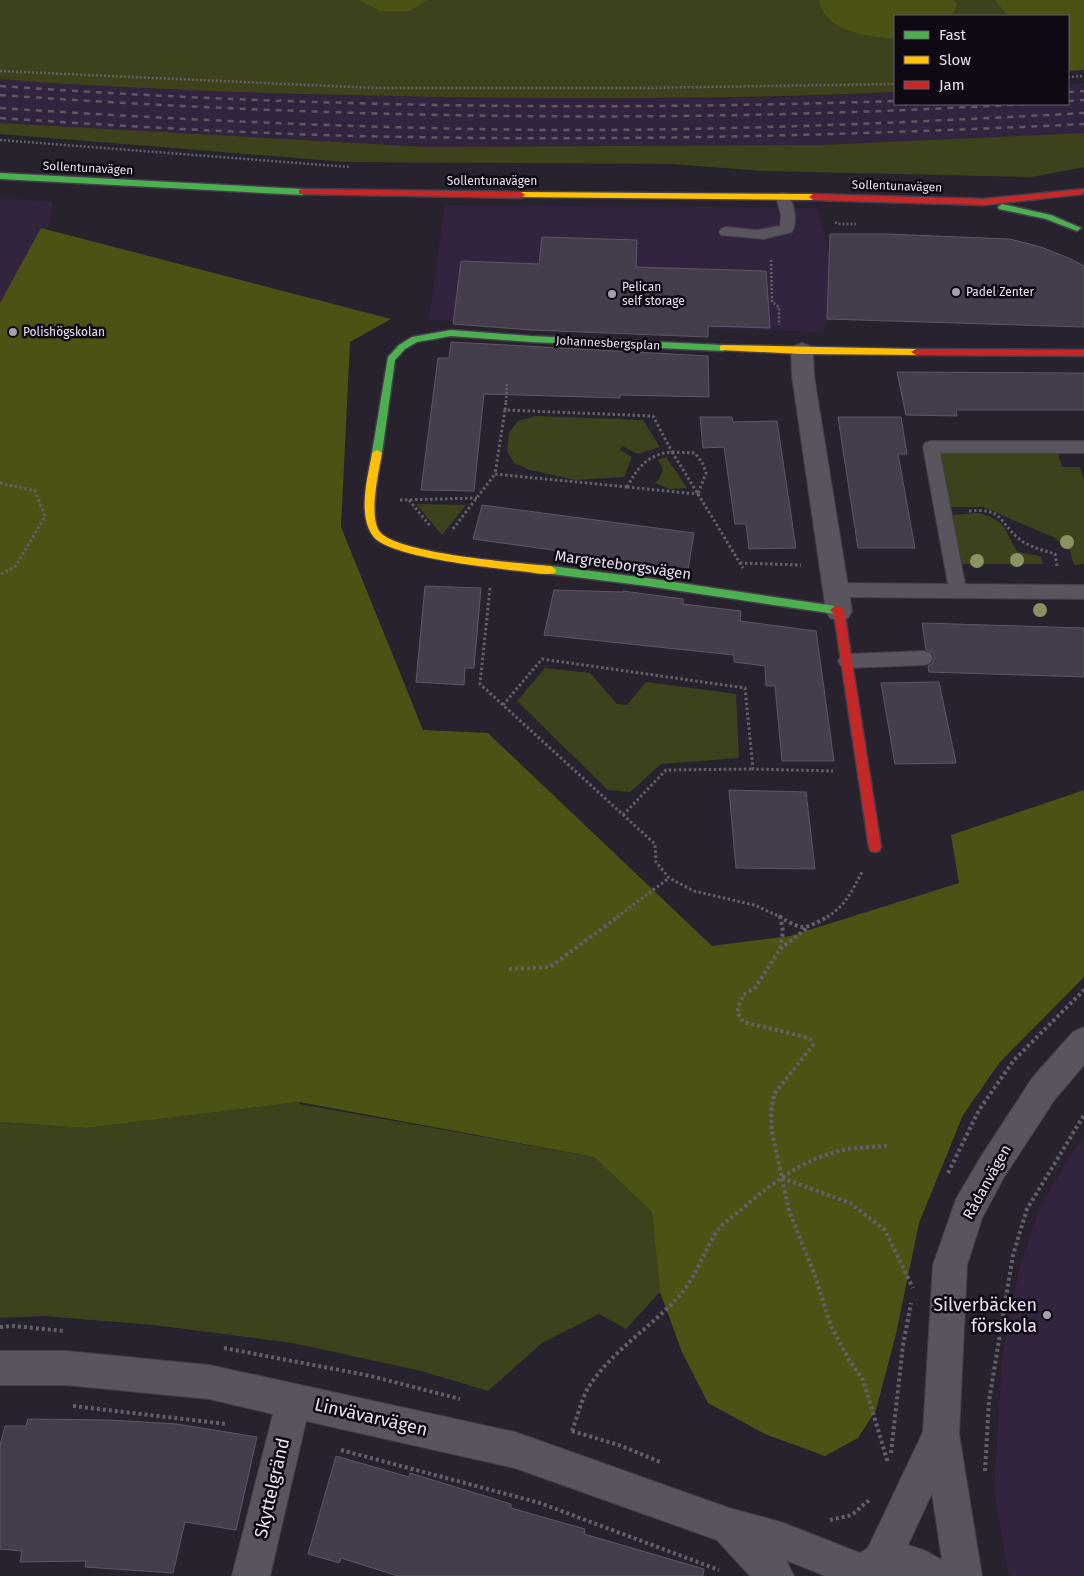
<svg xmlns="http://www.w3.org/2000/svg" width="1084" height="1576" font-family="'Fira Sans',sans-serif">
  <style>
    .built { fill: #32243e }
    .green { fill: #3e421c }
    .forest { fill: #4c5213 }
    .building { fill: #453d4c; stroke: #5e5763 }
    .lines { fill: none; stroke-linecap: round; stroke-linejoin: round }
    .lane-casing { stroke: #443e4a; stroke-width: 2 }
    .street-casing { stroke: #443e4a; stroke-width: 2 }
    .fast-casing { stroke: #443e4a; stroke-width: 3 }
    .slow-casing { stroke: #443e4a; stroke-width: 3 }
    .jam-casing { stroke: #443e4a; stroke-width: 3 }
    .path-far2 { stroke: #645f69; stroke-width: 2.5; stroke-dasharray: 2 2; stroke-linecap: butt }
    .path-far1 { stroke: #645f69; stroke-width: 3; stroke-dasharray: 2.5 2.5; stroke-linecap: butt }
    .path { stroke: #645f69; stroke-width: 4; stroke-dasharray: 3 3; stroke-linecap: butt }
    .lane { fill: #59545e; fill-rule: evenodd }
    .street { fill: #59545e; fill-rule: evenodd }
    .fast { fill: #4caf50; fill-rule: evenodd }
    .slow { fill: #ffc107; fill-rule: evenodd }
    .jam { fill: #c62828; fill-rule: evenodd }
    .rail { stroke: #5d5861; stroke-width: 2.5; stroke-dasharray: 6 6; stroke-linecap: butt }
    .tree { fill: #8d9262 }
    .poi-dot { fill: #a59ead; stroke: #0e0913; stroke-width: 2 }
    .labels { text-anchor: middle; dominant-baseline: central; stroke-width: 5; stroke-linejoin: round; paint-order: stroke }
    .far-street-label { font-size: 12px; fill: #e9e1f1; stroke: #0e0913 }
    .far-poi-label { font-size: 12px; fill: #e9e1f1; stroke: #0e0913; text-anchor: start }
    .street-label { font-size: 15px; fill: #e9e1f1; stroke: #0e0913 }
    .near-poi-label { font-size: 18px; fill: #e9e1f1; stroke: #0e0913; text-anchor: end }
    .near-street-label { font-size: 18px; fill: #e9e1f1; stroke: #0e0913 }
  </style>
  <rect width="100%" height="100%" fill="#28212e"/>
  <g class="built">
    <polygon points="0,79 292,94 600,99 793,97 895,92 895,104 1068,104 1068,84 1084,83 1084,133 818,145 428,147 0,123"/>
    <polygon points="0,198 53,202 0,463"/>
    <polygon points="445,205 817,208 829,255 827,319 823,332 429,320"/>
    <polygon points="1084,1137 1084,1576 1009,1576 994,1491 1002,1359 1019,1270 1040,1207 1073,1151"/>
  </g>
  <g class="green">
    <path d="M0,0H995L1007,16H895V92C745,99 595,99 445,97C297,94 148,91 0,79Z"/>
    <polygon points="0,123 428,147 818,145 1084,133 1084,167 1032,177 764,171 671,164 345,162 0,134"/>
    <polygon points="536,416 643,420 660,447 638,454 622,446 620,450 632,457 624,477 576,480 530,470 514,463 507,451 509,433 518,421"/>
    <polygon points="1057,450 1062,467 1080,467 1084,480 1084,564 1074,565 1070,551 1055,538 983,507 949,507 938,451"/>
    <polygon points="666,457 687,488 670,489 655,483 659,479 663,470 658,460"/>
    <polygon points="416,504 466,505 442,535"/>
    <path d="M978,513C1009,521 1003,529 1017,551C1025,555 1033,553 1041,557L1043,564H961L951,515Z"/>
    <polygon points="545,668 590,673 617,704 627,705 646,682 736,694 739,758 661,764 630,792 608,790 517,701"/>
    <polygon points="299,1102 300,1104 594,1157 652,1212 660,1292 626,1329 599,1314 542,1343 488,1391 421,1371 293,1343 154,1325 43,1316 0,1318 0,1122 86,1128"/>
  </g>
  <g class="forest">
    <polygon points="359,0 427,0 410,11 380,11"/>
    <path d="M819,0H953L957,5L952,16H895V39C868,36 825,33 819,0Z"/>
    <polygon points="995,0 1084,0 1084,70 1068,71 1068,16 1007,16"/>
    <polygon points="41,228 391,319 350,342 341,527 423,730 488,733 712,946 790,936 959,883 951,835 1084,790 1084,977 1000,1062 963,1115 919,1223 896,1334 876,1410 858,1438 825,1456 765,1434 708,1403 682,1352 660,1292 652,1212 594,1157 299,1102 86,1128 0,1122 0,303"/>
  </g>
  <g class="building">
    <polygon points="830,234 886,234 1010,239 1041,247 1071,259 1084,266 1084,327 827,319"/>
    <polygon points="542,237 637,240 636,267 766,271 770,328 708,326 708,337 531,330 453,324 461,261 539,264"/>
    <polygon points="451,342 708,356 709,397 620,395 620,398 484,394 474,491 421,490 438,358 449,358"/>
    <polygon points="897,372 1084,373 1084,410 956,410 957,416 906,415"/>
    <polygon points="700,417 732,417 733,422 777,421 796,548 749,549 746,524 735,524 724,447 703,448"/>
    <polygon points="838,417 901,417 907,454 898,454 915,548 858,548"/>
    <polygon points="482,505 694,533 687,576 625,568 625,560 473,539"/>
    <polygon points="425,586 481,588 474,668 465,668 464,685 416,682"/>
    <polygon points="554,590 623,592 623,591 683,599 683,604 741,611 740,621 816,631 834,761 782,761 775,686 766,686 765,666 734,662 734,655 544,635"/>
    <polygon points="922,623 1084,628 1084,677 929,672 928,666 932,664 935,657 932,652 926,650"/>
    <polygon points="939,682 956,763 895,764 881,683"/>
    <polygon points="729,790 806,792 815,869 736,868"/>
    <polygon points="28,1419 109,1420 177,1424 257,1437 236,1530 185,1522 173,1573 85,1567 86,1561 20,1562 22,1551 0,1549 0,1445 5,1426 26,1426"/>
    <polygon points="336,1456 409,1477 410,1473 511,1504 511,1508 585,1529 584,1534 704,1569 703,1576 398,1576 341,1558 339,1563 308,1554"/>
  </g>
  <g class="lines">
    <defs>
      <g id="lane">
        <path d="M783,193L788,194C794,204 798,221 792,232L764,239L721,235L719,232L721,229L726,227L757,230L780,226L781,215L776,197L778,194Z"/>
        <polygon points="931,441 1084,441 1084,453 940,453 965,584 1084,585 1084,599 836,597 830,595 827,590 830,585 836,583 948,584 923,447 925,443"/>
        <polygon points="924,651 930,653 933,658 930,663 924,665 847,668 841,666 838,661 841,656 847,654"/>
      </g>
      <g id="street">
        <polygon points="802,343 810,346 813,351 814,376 852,611 848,618 839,621 830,618 826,611 792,376 791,351 794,346"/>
        <path d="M1084,1027V1065L1055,1099L1004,1177L982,1218L967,1265L959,1434L982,1576H825L786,1560L794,1576H750L717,1540L515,1468L306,1421L270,1576H232L273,1414L209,1399L66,1385H0V1351H66L209,1365L515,1432L729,1508L781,1522L860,1553L868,1548L923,1432L933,1265L956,1199L982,1155L1033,1077L1073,1032ZM932,1493L942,1560L926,1551L908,1545Z"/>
      </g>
      <g id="fast">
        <polygon points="0,173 302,189 306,192 302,195 0,179"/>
        <polygon points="1002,204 1051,215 1081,228 1077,231 1046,219 999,209 998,207"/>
        <polygon points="451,330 531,336 723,345 728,348 723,351 531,342 451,336 417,342 405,349 395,360 382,453 377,456 374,455 372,453 388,357 399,345 412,337"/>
        <polygon points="551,566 647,578 835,606 840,610 835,614 647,586 551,574 546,570"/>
      </g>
      <g id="slow">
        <polygon points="521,192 813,194 817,197 813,200 518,197 517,195"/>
        <polygon points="723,345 916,349 921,352 916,355 802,354 720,350 720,346"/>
        <path d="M377,450L382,453C379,471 368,517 380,532C398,554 520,563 551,566L556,570L555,573C545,576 531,572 520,571C493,568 387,557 373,536C357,514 368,477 372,453Z"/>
      </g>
      <g id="jam">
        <polygon points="302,189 521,192 525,195 521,198 299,194 299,190"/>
        <polygon points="1084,189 1083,194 984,205 813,200 809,197 813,194 984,199"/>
        <polygon points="916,349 1084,350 1084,356 916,355 911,352"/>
        <polygon points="835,606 843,608 844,611 881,847 879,851 875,852 871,851 869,847 834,614 830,610"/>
      </g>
    </defs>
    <use href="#lane" class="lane-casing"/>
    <use href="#street" class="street-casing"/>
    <use href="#fast" class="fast-casing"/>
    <use href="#slow" class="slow-casing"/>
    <use href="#jam" class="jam-casing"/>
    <g class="path-far2">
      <polyline points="0,71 375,88 642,88 895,84"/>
      <polyline points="1068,77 1084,76"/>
      <polyline points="0,140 350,167"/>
      <polyline points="835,222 838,224 856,224"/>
      <polyline points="771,260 772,302 779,307 779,325"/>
      <polyline points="506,402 507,382"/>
    </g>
    <g class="path-far1">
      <polyline points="505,410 506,401"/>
      <polyline points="672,452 698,494"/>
      <polyline points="672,452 695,453 703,464 706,473 698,494"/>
      <polyline points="0,483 35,491 45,516 16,566 0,575"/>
      <polyline points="627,487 698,494"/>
      <polyline points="627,487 495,474 505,410 653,416 672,452"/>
      <path d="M627,487C638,467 648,454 672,452"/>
      <polyline points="698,494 743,568"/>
      <polyline points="400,500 477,498"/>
      <polyline points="409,500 430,526"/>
      <path d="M969,511C1002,508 998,520 1018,538C1028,547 1043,550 1055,554L1057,566"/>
      <polyline points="453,529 495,474"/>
      <polyline points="740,563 801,565"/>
      <polyline points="490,588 480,684 655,844 656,862 669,878 694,891 754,905 781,917"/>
      <polyline points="503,705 542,659 745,688 753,769 833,771"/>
      <polyline points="623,815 666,770 753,769"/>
      <polyline points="617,917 669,878"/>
      <path d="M827,917C845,907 853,889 862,872"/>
    </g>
    <g class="path">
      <path d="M779,916C804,932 804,929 829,916"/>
      <polyline points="780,916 783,931 780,949 755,988 743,995 737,1012 743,1022 802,1036 810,1039 813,1045 774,1094 771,1113 772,1132 789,1211 814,1273 831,1326 849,1360 863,1380 888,1463"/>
      <polyline points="780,949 807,928"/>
      <polyline points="509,969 550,967 619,916"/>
      <polyline points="948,1173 979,1110 1014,1060 1084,990"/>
      <polyline points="782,1178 850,1203 885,1230 913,1288"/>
      <polyline points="0,1327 14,1326 64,1331"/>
      <polyline points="224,1348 371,1376 460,1399"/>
      <polyline points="73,1406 226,1424"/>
      <polyline points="572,1431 619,1445 660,1462"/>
      <path d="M572,1431C577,1418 581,1401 588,1388C612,1350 652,1327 681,1294C696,1276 703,1254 715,1234C722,1223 732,1218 742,1209C772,1183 803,1159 843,1150C857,1147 873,1147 888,1146"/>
      <polyline points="341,1450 540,1503 719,1570"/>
      <polyline points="891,1453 903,1345 911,1303"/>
      <polyline points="985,1471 989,1401 1013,1255 1027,1209 1084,1115"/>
      <polyline points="830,1520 852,1515 869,1500"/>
    </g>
    <use href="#lane" class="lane"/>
    <use href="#street" class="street"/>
    <use href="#fast" class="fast"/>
    <use href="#slow" class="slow"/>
    <use href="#jam" class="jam"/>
    <g class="rail">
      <path d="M0,86C298,107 597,111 895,101"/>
      <polyline points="1068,92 1084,91"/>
      <path d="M0,95C341,119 684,124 1025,104"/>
      <polyline points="1068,101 1084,100"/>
      <path d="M0,108C180,120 359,128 539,130C721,131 903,123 1084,113"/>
      <path d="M0,118C136,127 272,135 408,137C634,141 859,135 1084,124"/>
    </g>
  </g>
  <g class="tree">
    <circle cx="1067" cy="542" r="7"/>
    <circle cx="1017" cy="560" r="7"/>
    <circle cx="977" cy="561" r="7"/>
    <circle cx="1040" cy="610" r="7"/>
  </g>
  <g class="poi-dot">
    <circle cx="956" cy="292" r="5"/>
    <circle cx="612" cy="294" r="5"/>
    <circle cx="13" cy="332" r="5"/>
    <circle cx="1047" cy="1315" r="5"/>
  </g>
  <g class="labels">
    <g class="far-street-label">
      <text transform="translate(88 168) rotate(3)">Sollentunavägen</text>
      <text x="492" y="181">Sollentunavägen</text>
      <text transform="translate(897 186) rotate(2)">Sollentunavägen</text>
      <text transform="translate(608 343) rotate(3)">Johannesbergsplan</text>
    </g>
    <g class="far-poi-label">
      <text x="622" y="287">Pelican<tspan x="622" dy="14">self storage</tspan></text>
      <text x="966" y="292">Padel Zenter</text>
      <text x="23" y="332">Polishögskolan</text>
    </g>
    <g class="street-label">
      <text transform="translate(623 565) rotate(8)">Margreteborgsvägen</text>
      <text transform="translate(987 1182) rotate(-61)">Rådanvägen</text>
    </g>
    <g class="near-poi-label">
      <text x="1037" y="1305">Silverbäcken<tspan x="1037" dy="21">förskola</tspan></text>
    </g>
    <g class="near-street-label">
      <text transform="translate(371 1417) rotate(13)">Linvävarvägen</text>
      <text transform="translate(272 1488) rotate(-77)">Skyttelgränd</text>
    </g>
  </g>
  <rect x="894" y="15" width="175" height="90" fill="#0e0913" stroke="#665f6c"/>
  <rect x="904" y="31" width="25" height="8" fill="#4caf50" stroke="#665f6c"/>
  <text x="939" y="40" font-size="15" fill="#e9e1f1">Fast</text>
  <rect x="904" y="56" width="25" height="8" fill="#ffc107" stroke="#665f6c"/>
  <text x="939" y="65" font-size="15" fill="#e9e1f1">Slow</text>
  <rect x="904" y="81" width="25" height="8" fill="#c62828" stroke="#665f6c"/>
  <text x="939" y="90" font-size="15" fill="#e9e1f1">Jam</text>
</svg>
